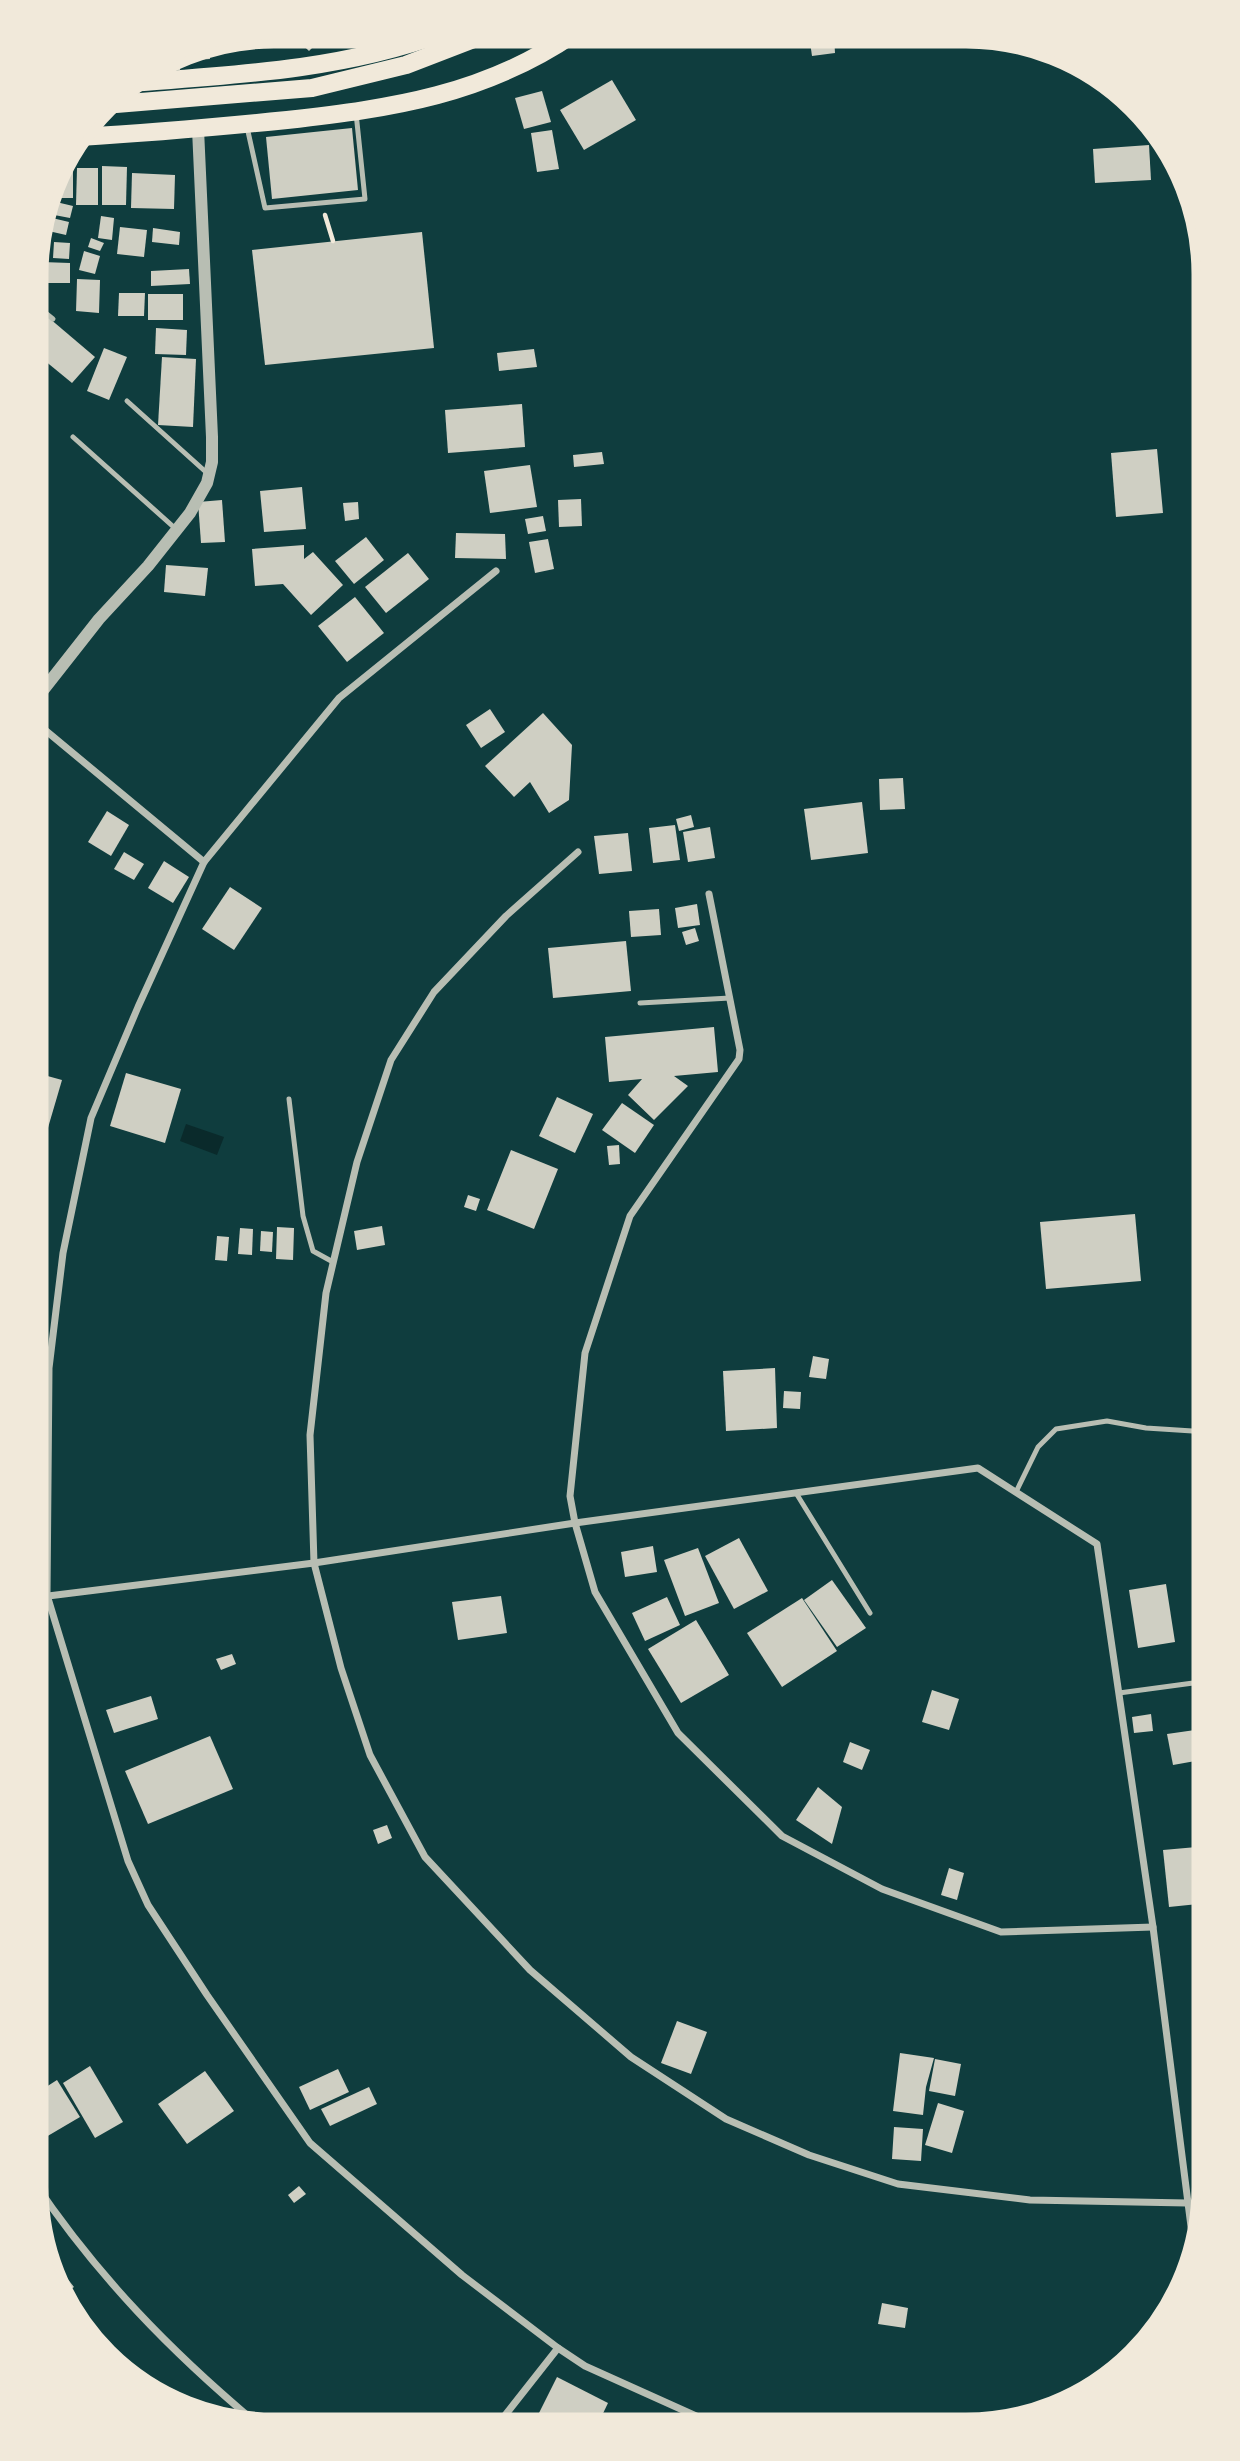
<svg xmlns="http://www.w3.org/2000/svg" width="1240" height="2461" font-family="'IBM Plex Sans',sans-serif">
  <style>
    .water { fill: #0a2a2b }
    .building { fill: #cfcfc3 }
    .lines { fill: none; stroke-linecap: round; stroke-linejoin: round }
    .path { stroke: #f1e9da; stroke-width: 4.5 }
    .service { stroke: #b8beb3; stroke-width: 5 }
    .minor { stroke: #b8beb3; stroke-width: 7 }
    .tertiary { stroke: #b8beb3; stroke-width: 12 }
    .primary { stroke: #f1e9da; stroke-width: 18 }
    .rim { fill: none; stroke: #f1e9da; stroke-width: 9 }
  </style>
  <rect width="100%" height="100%" fill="#0f3d3e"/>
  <polygon class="water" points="186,1124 224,1137 217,1155 180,1141"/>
  <g class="building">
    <polygon points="289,32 328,32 309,51"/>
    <polygon points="809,35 834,35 835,53 812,56"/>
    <polygon points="209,44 210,59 181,61 180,70 143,74 179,51 181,58 182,50"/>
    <polygon points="612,80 636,120 584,150 560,110"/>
    <polygon points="542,91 551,122 524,129 515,98"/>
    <polygon points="352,128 358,190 272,199 266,137"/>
    <polygon points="552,130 559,169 537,172 531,133"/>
    <polygon points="1149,145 1151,180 1095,183 1093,149"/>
    <polygon points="102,166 127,167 126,205 102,205"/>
    <polygon points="77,168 98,168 98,205 76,205"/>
    <polygon points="57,169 73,169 73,198 56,198"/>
    <polygon points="132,173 175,175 174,209 131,208"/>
    <polygon points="52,201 73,206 70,218 49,214"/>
    <polygon points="101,216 114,218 112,240 98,238"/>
    <polygon points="48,217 69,222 66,235 44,230"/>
    <polygon points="120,227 147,230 144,257 117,254"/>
    <polygon points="153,228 180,232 179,245 152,242"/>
    <polygon points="422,232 434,348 265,365 252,250"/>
    <polygon points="91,238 104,243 100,251 88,247"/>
    <polygon points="54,242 70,243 69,259 53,258"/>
    <polygon points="84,251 100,256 95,274 79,270"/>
    <polygon points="42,262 70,263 70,283 42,283"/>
    <polygon points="189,269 190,284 151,286 151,271"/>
    <polygon points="77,279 100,280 99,313 76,311"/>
    <polygon points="119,293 145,293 144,316 118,316"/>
    <rect x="148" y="294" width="35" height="26"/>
    <polygon points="42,312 95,357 72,383 33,351 33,323"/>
    <polygon points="156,328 187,330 186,355 155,354"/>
    <polygon points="104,348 127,357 109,400 87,391"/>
    <polygon points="534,349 537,367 499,371 497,353"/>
    <polygon points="162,357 196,359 193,427 158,425"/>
    <polygon points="522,404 525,447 448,453 445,410"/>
    <polygon points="1157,449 1163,513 1116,517 1111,453"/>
    <polygon points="602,452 604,464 574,467 573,455"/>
    <polygon points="530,465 537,507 490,513 484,471"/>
    <polygon points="302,487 306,529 264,532 260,491"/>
    <polygon points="581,499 582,526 559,527 558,500"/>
    <polygon points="222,500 225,542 201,543 198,502"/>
    <polygon points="358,502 359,519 345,521 343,503"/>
    <polygon points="543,516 546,531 528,534 525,519"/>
    <polygon points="456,533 505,534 506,559 455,558"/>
    <polygon points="366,537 384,560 354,584 335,561"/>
    <polygon points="548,539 554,569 535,573 529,542"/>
    <polygon points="304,545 304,559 313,552 343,585 311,615 283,584 255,586 252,549"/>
    <polygon points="408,553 429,579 386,613 365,587"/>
    <polygon points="166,565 208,568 205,596 164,592"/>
    <polygon points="355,597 384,633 347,662 318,626"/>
    <polygon points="1208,646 1208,674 1200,675 1197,647"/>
    <polygon points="1208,689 1208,755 1206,755 1202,690"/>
    <polygon points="490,709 505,732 481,748 466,725"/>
    <polygon points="543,713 572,745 569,800 549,813 530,782 514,797 485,766"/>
    <polygon points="903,778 905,809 880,810 879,779"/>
    <polygon points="862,802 868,853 811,860 804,809"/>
    <polygon points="107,811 129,825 111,856 88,842"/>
    <polygon points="691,815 694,827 679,831 676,819"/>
    <polygon points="675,825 680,860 653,863 649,828"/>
    <polygon points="710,827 715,858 688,862 683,832"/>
    <polygon points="628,833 632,871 599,874 594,836"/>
    <polygon points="124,852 144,864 134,880 114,869"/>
    <polygon points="164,861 189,877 173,903 148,888"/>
    <polygon points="230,887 262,908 234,950 202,929"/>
    <polygon points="697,904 700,925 678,928 675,908"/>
    <polygon points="659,909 661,935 631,937 629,911"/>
    <polygon points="695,928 699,941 686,945 682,932"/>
    <polygon points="626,941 631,991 553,998 548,948"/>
    <polygon points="714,1027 718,1072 674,1076 688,1086 654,1120 628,1095 642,1079 609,1082 605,1037"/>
    <polygon points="33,1072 62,1080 45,1138 33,1134"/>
    <polygon points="126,1073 181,1089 165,1143 110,1126"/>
    <polygon points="557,1097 593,1114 575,1153 539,1136"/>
    <polygon points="622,1103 654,1125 635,1153 602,1130"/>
    <polygon points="619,1145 620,1164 609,1165 607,1146"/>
    <polygon points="511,1150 558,1169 534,1229 487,1210"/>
    <polygon points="468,1195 480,1199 476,1211 464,1207"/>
    <polygon points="1135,1214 1141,1281 1046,1289 1040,1222"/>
    <polygon points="382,1226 385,1245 357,1250 354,1231"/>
    <polygon points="277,1227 294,1228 293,1260 276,1259"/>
    <polygon points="240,1228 253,1229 252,1255 238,1254"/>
    <polygon points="261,1231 273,1232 272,1252 260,1251"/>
    <polygon points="217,1236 229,1237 227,1261 215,1260"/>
    <polygon points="813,1356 829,1359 826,1379 809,1377"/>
    <polygon points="775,1368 777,1428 726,1431 723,1371"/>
    <polygon points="784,1391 801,1392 800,1409 783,1408"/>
    <polygon points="739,1538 768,1591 734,1609 705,1556"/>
    <polygon points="653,1546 657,1572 625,1577 621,1552"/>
    <polygon points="698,1548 719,1603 685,1616 664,1560"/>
    <polygon points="832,1580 866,1628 837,1647 804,1600"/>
    <polygon points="1166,1584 1175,1642 1138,1648 1129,1590"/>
    <polygon points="501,1596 507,1633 458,1640 452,1602"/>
    <polygon points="667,1597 680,1625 645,1641 632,1613"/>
    <polygon points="802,1598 837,1651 782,1687 747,1633"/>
    <polygon points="696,1620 729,1675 681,1703 648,1649"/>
    <polygon points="232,1654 236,1664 221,1670 216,1659"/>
    <polygon points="932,1690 959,1699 949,1730 922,1722"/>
    <polygon points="151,1696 158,1719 114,1733 106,1710"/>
    <polygon points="1151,1714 1153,1731 1134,1733 1132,1717"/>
    <polygon points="1195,1730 1201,1760 1173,1765 1167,1734"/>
    <polygon points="210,1736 233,1789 148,1824 125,1771"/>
    <polygon points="850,1742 870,1750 862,1770 843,1762"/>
    <polygon points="818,1787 842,1807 832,1844 796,1820"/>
    <polygon points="387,1825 392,1838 378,1844 373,1830"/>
    <polygon points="1208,1846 1208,1903 1169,1907 1163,1850"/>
    <polygon points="949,1868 964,1873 957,1900 941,1895"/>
    <polygon points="677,2021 707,2032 691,2074 661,2063"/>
    <polygon points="900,2053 934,2058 926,2087 923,2115 893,2111"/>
    <polygon points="935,2059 961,2064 955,2096 929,2091"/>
    <polygon points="90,2066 123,2122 95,2138 63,2083"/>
    <polygon points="338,2069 349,2092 310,2110 299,2087"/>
    <polygon points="205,2071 234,2111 187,2144 158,2104"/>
    <polygon points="57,2080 80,2117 46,2137 32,2115 32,2096"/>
    <polygon points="369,2087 377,2104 330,2126 321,2109"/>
    <polygon points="938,2103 964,2111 952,2153 925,2145"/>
    <polygon points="894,2127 923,2129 921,2161 892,2159"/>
    <polygon points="299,2186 306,2194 294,2203 288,2195"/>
    <polygon points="56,2264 74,2287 64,2294 48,2271"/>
    <polygon points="882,2303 908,2308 905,2328 878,2324"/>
    <polygon points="557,2377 608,2403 596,2428 539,2428 533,2425"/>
  </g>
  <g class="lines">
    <polyline class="path" points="325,215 333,241"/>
    <g class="service">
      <polyline points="247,127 265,208 365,199 356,113"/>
      <polyline points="33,303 53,319"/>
      <polyline points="127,401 207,473"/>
      <polyline points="73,437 177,530"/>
      <polyline points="640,1003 730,998"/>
      <polyline points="289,1099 303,1216 313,1251 333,1262"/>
      <polyline points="1016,1492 1038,1447 1056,1429 1107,1421 1146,1428 1208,1432"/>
      <polyline points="796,1493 870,1613"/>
      <polyline points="1119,1693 1208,1681"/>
      <polyline points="1187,2203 1208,2200"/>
    </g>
    <g class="minor">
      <polyline points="496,571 339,698 204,862 138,1007 91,1118 63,1253 49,1368 47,1595 128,1861 148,1905 207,1995 310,2143 462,2275 558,2348 585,2366 725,2429"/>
      <polyline points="33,720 204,862"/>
      <polyline points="578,852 506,916 434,992 391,1060 357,1162 326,1293 310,1435 314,1563 341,1668 370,1755 425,1857 530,1970 631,2057 726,2119 809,2155 898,2184 1030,2200 1187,2203"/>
      <polyline points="709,894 740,1050 739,1059 630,1216 585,1353 570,1496 575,1523 595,1592 678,1733 782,1836 882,1889 1001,1932 1153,1927"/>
      <polyline points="32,1598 314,1563 575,1523 978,1468 1097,1544 1153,1927 1195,2258"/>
      <path d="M32,2179C97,2276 171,2352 261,2427"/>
      <polyline points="495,2428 558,2348"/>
    </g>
    <polyline class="tertiary" points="33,703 99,619 148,566 190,513 207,483 212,462 212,437 198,129"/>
    <g class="primary">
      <path d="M128,83C234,75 342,70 442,33"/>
      <polyline points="104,105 312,88 406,65 489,33"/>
      <path d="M79,137C148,133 217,127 287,120C393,108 484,95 575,33"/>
    </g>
  </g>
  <path d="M0 0H1240V2461H0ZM274 44H966A230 230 0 0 1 1196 274V2187A230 230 0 0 1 966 2417H274A230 230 0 0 1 44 2187V274A230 230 0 0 1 274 44Z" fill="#f1e9da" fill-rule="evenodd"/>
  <path class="rim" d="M274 44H966A230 230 0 0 1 1196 274V2187A230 230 0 0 1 966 2417H274A230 230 0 0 1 44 2187V274A230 230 0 0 1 274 44Z"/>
</svg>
